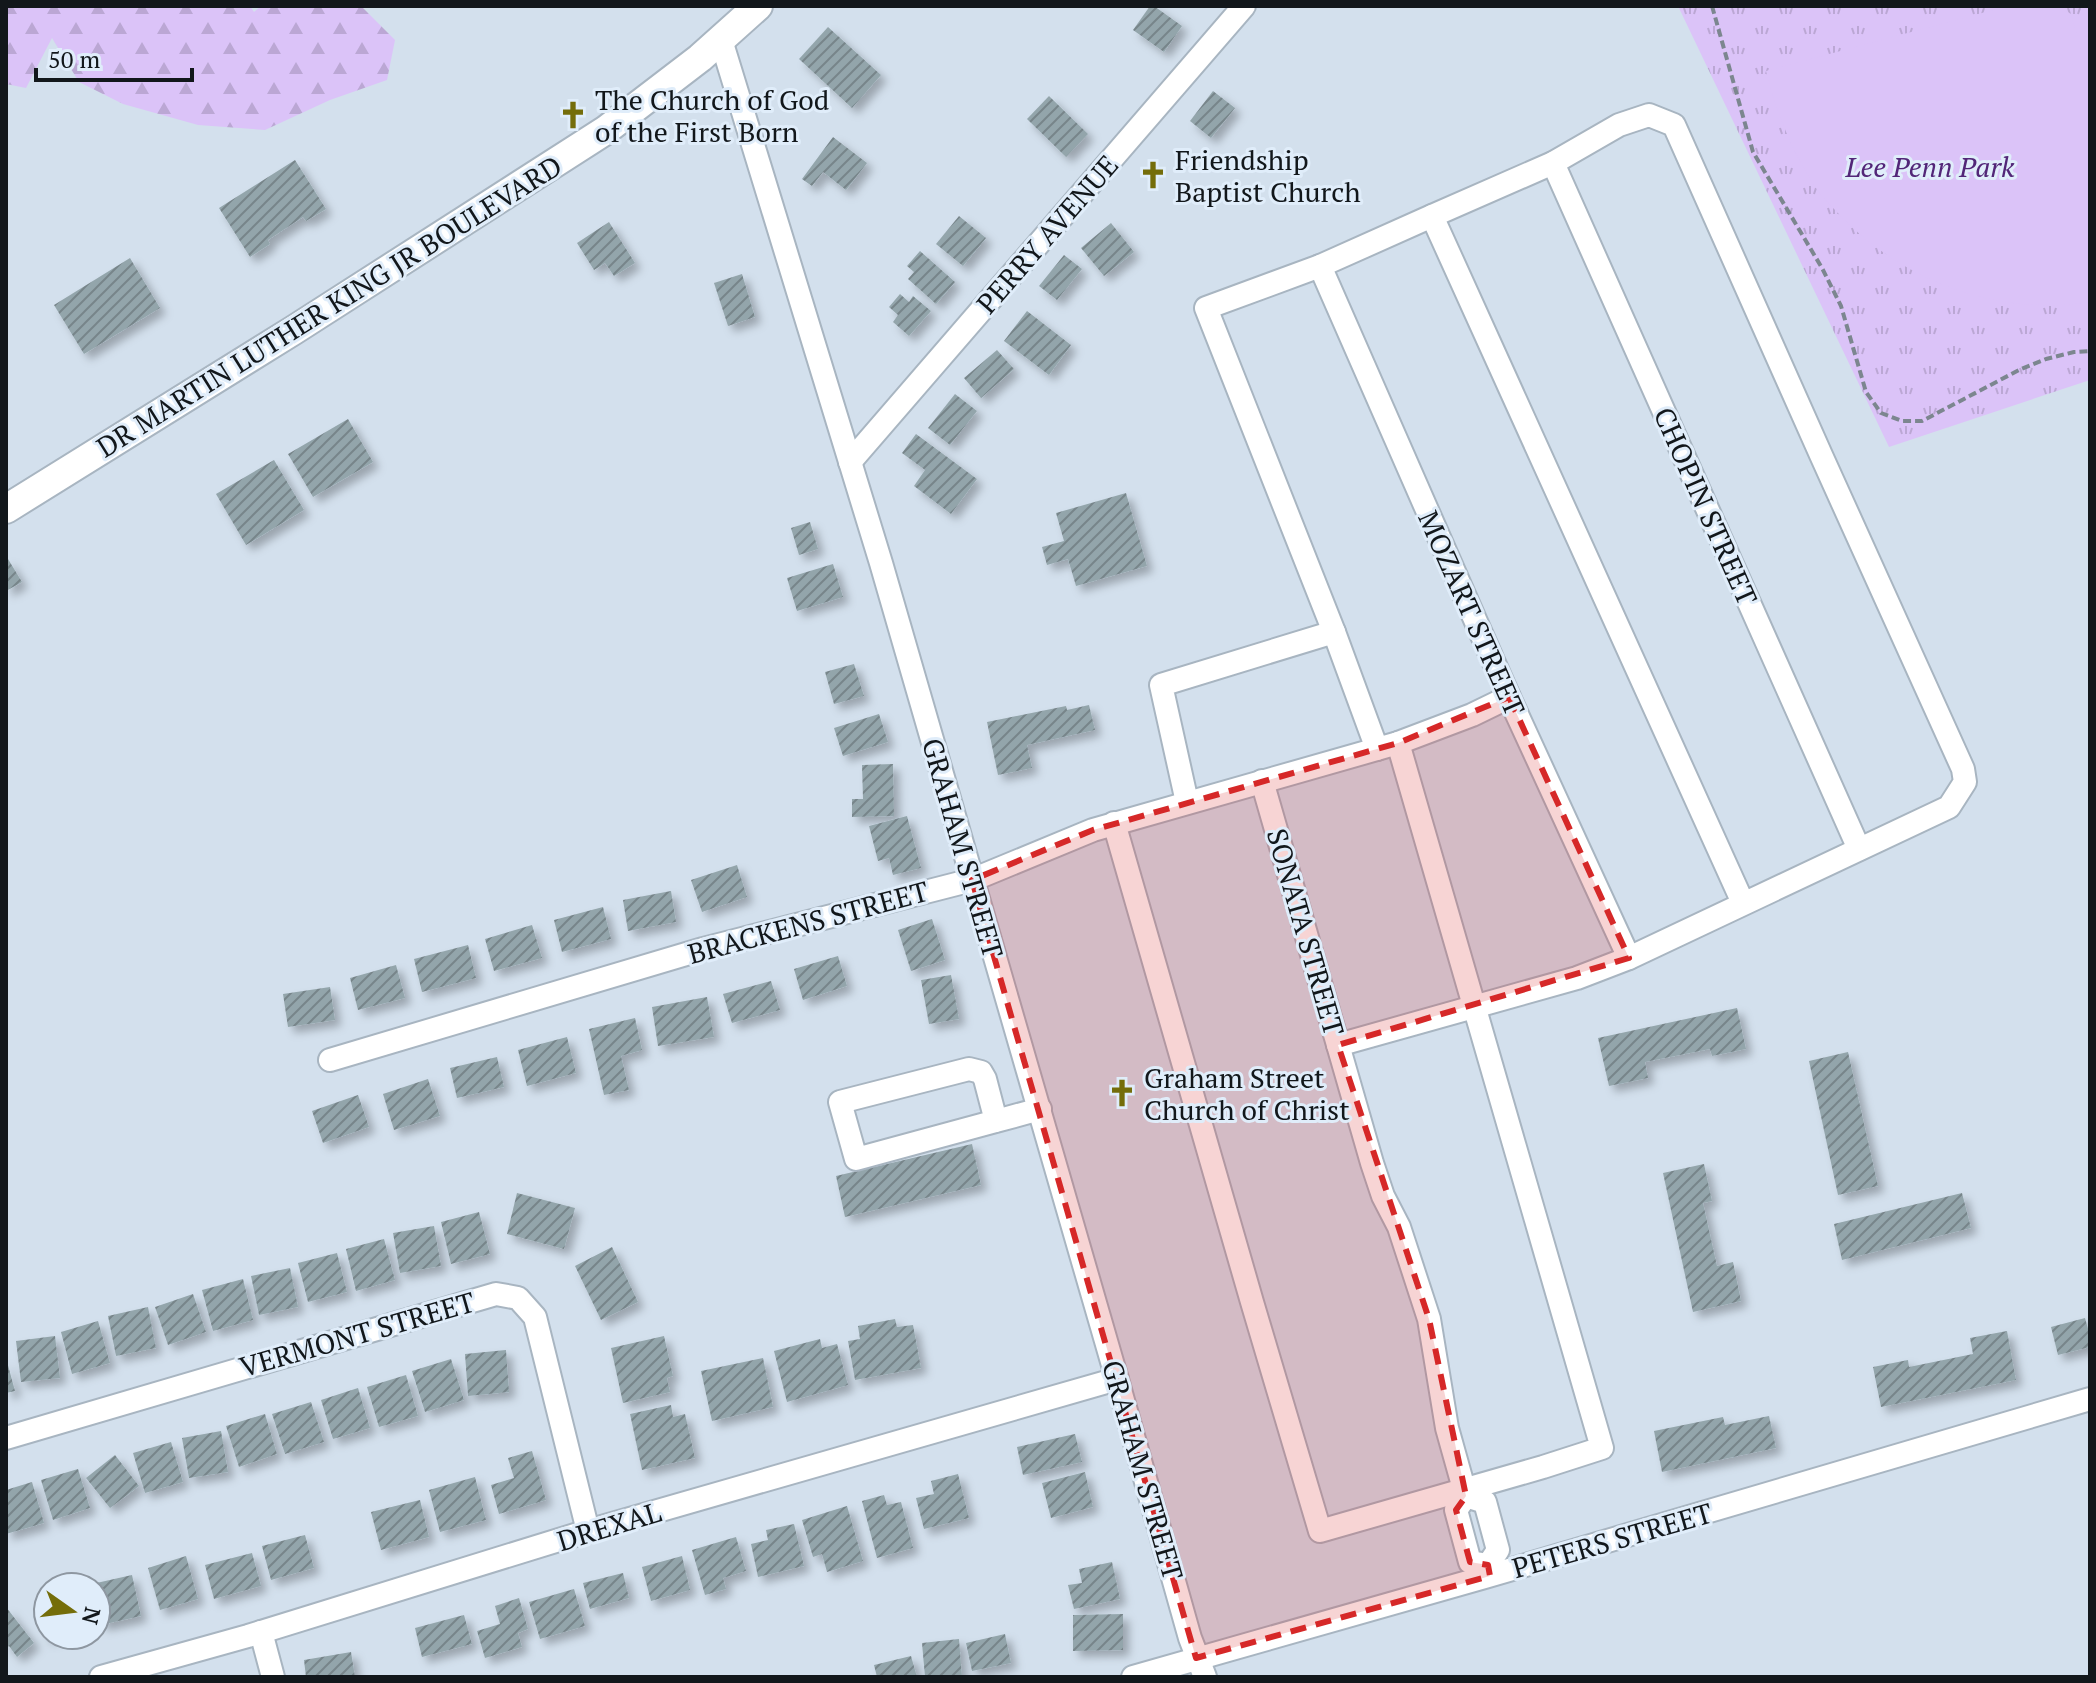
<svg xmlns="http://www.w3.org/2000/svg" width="2096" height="1683" font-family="'PT Serif',serif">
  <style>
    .forest { fill: url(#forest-firs) }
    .park { fill: url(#park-tufts) }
    .pitch { fill: #dbc3f8 }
    .building { fill: url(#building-hatch); filter: url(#shadow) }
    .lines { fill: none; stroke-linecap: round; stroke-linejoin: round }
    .minor-casing { stroke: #a8b5c1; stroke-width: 26 }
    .major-casing { stroke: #a8b5c1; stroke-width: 32 }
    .path { stroke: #7c868f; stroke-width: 4; stroke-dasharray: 8 4; stroke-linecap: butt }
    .minor { stroke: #fff; stroke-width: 22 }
    .major { stroke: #fff; stroke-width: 28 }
    .marked { fill: #d62828; fill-opacity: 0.2; stroke: #d62828; stroke-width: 6; stroke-dasharray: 16 10; stroke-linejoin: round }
    .labels { text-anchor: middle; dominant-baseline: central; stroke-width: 6; stroke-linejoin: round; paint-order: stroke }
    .poi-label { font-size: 28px; fill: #12171b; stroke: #e0edfa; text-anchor: start }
    .park-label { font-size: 28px; font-style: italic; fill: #522678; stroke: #e0edfa }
    .street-label { font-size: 28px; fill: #12171b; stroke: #e0edfa }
  </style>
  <defs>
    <pattern id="forest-firs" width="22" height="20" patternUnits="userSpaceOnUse" patternTransform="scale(2)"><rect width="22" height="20" fill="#dbc3f8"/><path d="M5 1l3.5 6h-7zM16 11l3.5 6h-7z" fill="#bba7d4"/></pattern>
    <pattern id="park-tufts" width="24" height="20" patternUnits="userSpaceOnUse" patternTransform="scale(2)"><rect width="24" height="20" fill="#dbc3f8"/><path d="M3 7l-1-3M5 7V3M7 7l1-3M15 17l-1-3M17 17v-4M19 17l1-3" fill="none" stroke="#bba7d4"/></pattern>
    <pattern id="building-hatch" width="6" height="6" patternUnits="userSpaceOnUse" patternTransform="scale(2)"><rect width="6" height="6" fill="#93a5ab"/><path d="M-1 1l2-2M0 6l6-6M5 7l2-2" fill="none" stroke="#77858a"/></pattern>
    <filter id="shadow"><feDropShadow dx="6" dy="6" stdDeviation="4" flood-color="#0004"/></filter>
  </defs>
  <rect width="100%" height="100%" fill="#d3e0ed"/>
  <polygon class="forest" points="6,6 250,6 254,12 261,6 361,6 395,40 387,80 330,100 265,130 198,125 123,104 79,82 52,38 26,88 6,84"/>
  <polygon class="park" points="1678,6 2090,6 2090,380 1889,447"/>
  <path class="pitch" d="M2008,6H2058L2071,14L2090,80V302C1997,317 1899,280 1836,211C1829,204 1822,197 1816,188C1792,152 1777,114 1766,71Z"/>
  <g class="building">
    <polygon points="1150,6 1154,6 1182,26 1164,52 1133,30"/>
    <polygon points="828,27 881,75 852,108 799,59"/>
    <polygon points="1213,91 1235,108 1211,138 1190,121"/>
    <polygon points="1049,96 1088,134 1066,157 1027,119"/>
    <polygon points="833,137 867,163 846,190 823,172 812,186 802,179"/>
    <polygon points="295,160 326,209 306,221 303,217 268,240 270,244 250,257 219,208"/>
    <polygon points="959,216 986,238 963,266 936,244"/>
    <polygon points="609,222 635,263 614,276 605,263 594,270 577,243"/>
    <polygon points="1111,223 1134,252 1104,276 1081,248"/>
    <polygon points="920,251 955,282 936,304 908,279 914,272 907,266"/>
    <polygon points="1064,255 1082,269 1057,300 1039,286"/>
    <polygon points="130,258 160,308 84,354 54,305"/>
    <polygon points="742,274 755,317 728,326 714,283"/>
    <polygon points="900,294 909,302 913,296 931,311 909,336 893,322 898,315 889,307"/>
    <polygon points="1027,311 1071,345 1049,375 1004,341"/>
    <polygon points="997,350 1014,369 981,398 964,378"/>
    <polygon points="955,394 977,411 950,445 928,428"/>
    <polygon points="348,419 373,462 313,497 288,454"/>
    <polygon points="916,434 977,479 951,514 914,486 925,470 902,453"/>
    <polygon points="274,460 304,510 246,545 216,494"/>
    <polygon points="1126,493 1147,566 1076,586 1068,559 1047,565 1042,547 1064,541 1056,513"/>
    <polygon points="810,522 818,549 799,555 791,528"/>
    <polygon points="8,559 22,582 6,591 6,560"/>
    <polygon points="833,564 843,597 797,611 787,578"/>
    <polygon points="854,664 864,696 834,704 825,672"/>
    <polygon points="1089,705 1095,730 1027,745 1032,768 998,775 987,722 1066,706 1067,710"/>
    <polygon points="879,714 888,742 843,756 834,728"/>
    <polygon points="893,764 894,816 852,817 852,799 863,799 862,765"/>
    <polygon points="907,816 921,868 893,875 889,858 878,861 869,826"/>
    <polygon points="737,865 747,897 702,912 691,880"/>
    <polygon points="671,891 676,922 628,931 623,900"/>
    <polygon points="603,907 611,939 562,952 554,920"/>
    <polygon points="932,919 945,960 911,971 898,930"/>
    <polygon points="532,925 542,958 494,971 485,939"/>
    <polygon points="468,945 476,978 422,992 414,959"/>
    <polygon points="838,956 847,986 803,1000 794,969"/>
    <polygon points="396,965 405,998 358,1010 350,978"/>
    <polygon points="951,975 959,1019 929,1024 921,980"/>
    <polygon points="771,981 780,1010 732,1023 723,994"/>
    <polygon points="330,987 335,1020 288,1027 283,994"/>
    <polygon points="707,997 714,1037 658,1046 652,1007"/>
    <polygon points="1737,1008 1746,1049 1712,1056 1710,1049 1645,1062 1648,1078 1609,1086 1598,1038"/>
    <polygon points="635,1018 642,1050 621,1056 629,1090 604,1095 589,1029"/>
    <polygon points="567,1037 576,1073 527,1086 518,1050"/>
    <polygon points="1848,1052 1878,1186 1838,1195 1809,1061"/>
    <polygon points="497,1057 504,1087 457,1098 450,1068"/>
    <polygon points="428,1079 440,1116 394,1130 383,1094"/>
    <polygon points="358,1095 369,1127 323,1143 312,1111"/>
    <polygon points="972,1144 981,1185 845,1217 836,1176"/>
    <polygon points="1704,1164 1712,1201 1703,1203 1717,1266 1733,1262 1741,1301 1693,1312 1663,1173"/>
    <polygon points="517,1193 575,1208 564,1249 507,1234"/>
    <polygon points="1962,1193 1971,1228 1842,1260 1834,1224"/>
    <polygon points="479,1212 490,1254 451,1264 441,1222"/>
    <polygon points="434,1226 441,1266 400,1273 393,1233"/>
    <polygon points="384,1239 395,1280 356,1291 346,1249"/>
    <polygon points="612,1247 638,1302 601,1320 575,1266"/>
    <polygon points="337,1253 347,1292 308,1302 298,1263"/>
    <polygon points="290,1268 298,1307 259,1315 251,1276"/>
    <polygon points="243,1279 253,1320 213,1331 202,1290"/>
    <polygon points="193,1294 206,1332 168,1345 155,1307"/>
    <polygon points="148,1307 156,1348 116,1356 108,1316"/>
    <polygon points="2085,1318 2090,1336 2090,1347 2058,1355 2051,1327"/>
    <polygon points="895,1319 897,1327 913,1325 921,1368 855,1380 848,1341 860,1339 858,1326"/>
    <polygon points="98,1321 110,1363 72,1374 61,1332"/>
    <polygon points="2007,1331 2016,1380 1881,1407 1873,1367 1908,1360 1909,1367 1973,1354 1970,1338"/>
    <polygon points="55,1336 60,1378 21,1382 16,1341"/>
    <polygon points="664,1336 673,1376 667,1378 670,1392 623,1403 611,1348"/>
    <polygon points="820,1339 822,1348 837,1344 848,1385 787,1402 774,1351"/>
    <polygon points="506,1350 509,1392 468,1396 465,1354"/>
    <polygon points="6,1358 15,1391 6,1393"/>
    <polygon points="763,1358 773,1407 712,1421 701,1371"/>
    <polygon points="451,1359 464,1400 425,1412 412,1371"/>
    <polygon points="406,1375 418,1416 379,1427 367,1387"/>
    <polygon points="358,1388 370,1428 333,1439 321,1400"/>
    <polygon points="311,1402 324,1442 285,1454 272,1414"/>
    <polygon points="671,1405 673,1417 685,1414 695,1458 642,1470 630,1414"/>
    <polygon points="265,1414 277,1454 239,1467 226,1426"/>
    <polygon points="1769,1416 1776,1448 1662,1472 1654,1431 1723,1417 1725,1425"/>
    <polygon points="221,1431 228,1472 189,1478 182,1438"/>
    <polygon points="1075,1434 1082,1462 1023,1475 1017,1447"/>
    <polygon points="171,1442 183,1482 145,1493 133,1453"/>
    <polygon points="532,1451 546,1500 499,1514 491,1485 514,1478 508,1458"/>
    <polygon points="115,1455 139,1486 110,1508 86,1478"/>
    <polygon points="78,1469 90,1508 53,1520 41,1480"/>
    <polygon points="1085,1472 1093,1507 1051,1518 1042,1483"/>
    <polygon points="958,1474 969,1518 924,1529 916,1498 934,1494 931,1481"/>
    <polygon points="475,1477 486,1520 440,1532 429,1490"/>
    <polygon points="32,1482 44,1523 6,1534 6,1490"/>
    <polygon points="884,1495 887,1505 901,1502 913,1548 877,1558 862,1501"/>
    <polygon points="420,1500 429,1537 381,1550 371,1512"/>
    <polygon points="847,1506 863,1561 827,1572 822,1554 813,1557 802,1520"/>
    <polygon points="794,1524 804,1566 758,1577 751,1544 768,1540 766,1530"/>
    <polygon points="305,1535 314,1568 271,1580 262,1546"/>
    <polygon points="736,1537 746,1571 723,1578 726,1589 705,1595 692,1550"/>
    <polygon points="252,1553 261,1586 214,1599 205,1565"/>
    <polygon points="186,1556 198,1599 160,1610 148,1568"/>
    <polygon points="682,1556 690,1590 651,1601 642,1567"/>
    <polygon points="1112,1562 1120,1599 1074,1609 1068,1585 1082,1583 1079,1569"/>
    <polygon points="623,1573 629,1598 590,1609 583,1583"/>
    <polygon points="132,1575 141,1616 101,1625 96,1601 96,1587 93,1587 92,1584"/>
    <polygon points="574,1589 585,1626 540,1639 529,1602"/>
    <polygon points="48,1596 48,1635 56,1636 46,1639 35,1600"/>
    <polygon points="519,1598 528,1629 518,1633 522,1647 485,1658 477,1631 500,1624 495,1606"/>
    <polygon points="6,1607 34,1643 17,1657 9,1646 6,1648"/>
    <polygon points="1123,1614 1123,1650 1073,1651 1073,1615"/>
    <polygon points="464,1615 472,1644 422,1657 415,1628"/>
    <polygon points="1005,1634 1011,1663 972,1671 966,1643"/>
    <polygon points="959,1639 962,1677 925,1677 922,1643"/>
    <polygon points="351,1652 355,1677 306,1677 304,1660"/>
    <polygon points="911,1656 917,1677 877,1677 874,1665"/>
  </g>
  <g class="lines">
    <defs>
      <g id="minor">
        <polyline points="721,40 881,563 1117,1379 1190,1638 1205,1677"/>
        <polyline points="1553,163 1859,849"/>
        <polyline points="1432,216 1743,903"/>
        <polyline points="1320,266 1509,697 1629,958"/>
        <polyline points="850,462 1244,6"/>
        <polyline points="1262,781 1372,1163 1383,1196 1399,1227 1429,1319 1447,1428 1466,1496"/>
        <polyline points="1187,802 1161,685 1334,632"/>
        <polyline points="1114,823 1252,1302 1320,1531 1543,1467 1602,1448 1398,743"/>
        <polyline points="1338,1045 1577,978 1629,958 1949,807 1965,782 1963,769 1821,455 1674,125 1649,115 1619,125 1553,163 1432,216 1320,266 1206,308 1334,632 1377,749"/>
        <polyline points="330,1060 703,949 972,880 1093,830 1398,743 1472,715 1509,697"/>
        <polyline points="996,1121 856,1159 840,1102 969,1069 981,1072 985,1079 996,1121 1040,1109"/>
        <polyline points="6,1438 496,1294 518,1298 535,1317 588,1531"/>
        <polyline points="1466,1496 1456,1510 1470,1562 1488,1565"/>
        <polyline points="1466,1496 1485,1502 1498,1550 1488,1565"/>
        <polyline points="261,1632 273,1677"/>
        <polyline points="101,1677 248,1636 588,1531 1117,1379"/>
        <polyline points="1133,1677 1485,1577 2090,1399"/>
      </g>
      <polyline id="major" points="6,509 294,330 606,130 700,58 758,6"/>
    </defs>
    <use href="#minor" class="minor-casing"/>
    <use href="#major" class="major-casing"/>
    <polyline class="path" points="1712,6 1753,152 1822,268 1841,306 1866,392 1881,413 1902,421 1922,421 2021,369 2046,359 2074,352 2090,351"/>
    <use href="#minor" class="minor"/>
    <use href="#major" class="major"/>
  </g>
  <path class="marked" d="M1509,697L1629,958L1338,1045L1429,1319L1466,1496L1456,1510L1470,1562L1488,1565L1490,1576L1196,1658L972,880L1093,830L1398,743Z"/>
  <defs>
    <symbol id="church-bare" viewBox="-9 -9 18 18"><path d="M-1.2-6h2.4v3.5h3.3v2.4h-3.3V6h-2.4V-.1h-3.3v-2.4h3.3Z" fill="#746d0a" stroke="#e0edfa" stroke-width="2.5" paint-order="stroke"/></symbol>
  </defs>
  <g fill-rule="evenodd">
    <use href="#church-bare" x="553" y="95" width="40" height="40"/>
    <use href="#church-bare" x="1133" y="155" width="40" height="40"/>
    <use href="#church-bare" x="1102" y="1073" width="40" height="40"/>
  </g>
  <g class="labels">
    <g class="poi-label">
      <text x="595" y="99">The Church of God<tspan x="595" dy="32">of the First Born</tspan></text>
      <text x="1175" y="159">Friendship<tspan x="1175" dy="32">Baptist Church</tspan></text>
      <text x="1144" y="1077">Graham Street<tspan x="1144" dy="32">Church of Christ</tspan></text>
    </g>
    <g class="park-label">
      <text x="1930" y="166">Lee Penn Park</text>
    </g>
    <g class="street-label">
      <text transform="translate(1047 234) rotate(-49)">PERRY AVENUE</text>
      <text transform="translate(329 306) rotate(-32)">DR MARTIN LUTHER KING JR BOULEVARD</text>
      <text transform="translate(1706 506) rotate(66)">CHOPIN STREET</text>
      <text transform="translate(1472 613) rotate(66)">MOZART STREET</text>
      <text transform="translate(963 848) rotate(74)">GRAHAM STREET</text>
      <text transform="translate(808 922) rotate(-15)">BRACKENS STREET</text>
      <text transform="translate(1306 932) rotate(74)">SONATA STREET</text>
      <text transform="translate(357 1334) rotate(-16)">VERMONT STREET</text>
      <text transform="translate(1143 1470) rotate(74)">GRAHAM STREET</text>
      <text transform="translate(609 1526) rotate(-17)">DREXAL</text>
      <text transform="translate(1612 1540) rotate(-16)">PETERS STREET</text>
    </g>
  </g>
  <rect width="2096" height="1683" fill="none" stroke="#12171b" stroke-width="16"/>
  <g transform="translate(72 1611) rotate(104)"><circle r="38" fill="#e0edfa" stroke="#8e97a1" stroke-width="2"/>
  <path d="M0-6L14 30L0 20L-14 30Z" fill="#746d0a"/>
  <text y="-12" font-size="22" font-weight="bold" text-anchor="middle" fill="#12171b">N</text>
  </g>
  <path d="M36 68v12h156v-12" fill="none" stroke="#12171b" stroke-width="4"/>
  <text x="48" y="68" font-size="24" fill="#12171b" stroke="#e0edfa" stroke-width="6" paint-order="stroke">50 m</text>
</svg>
